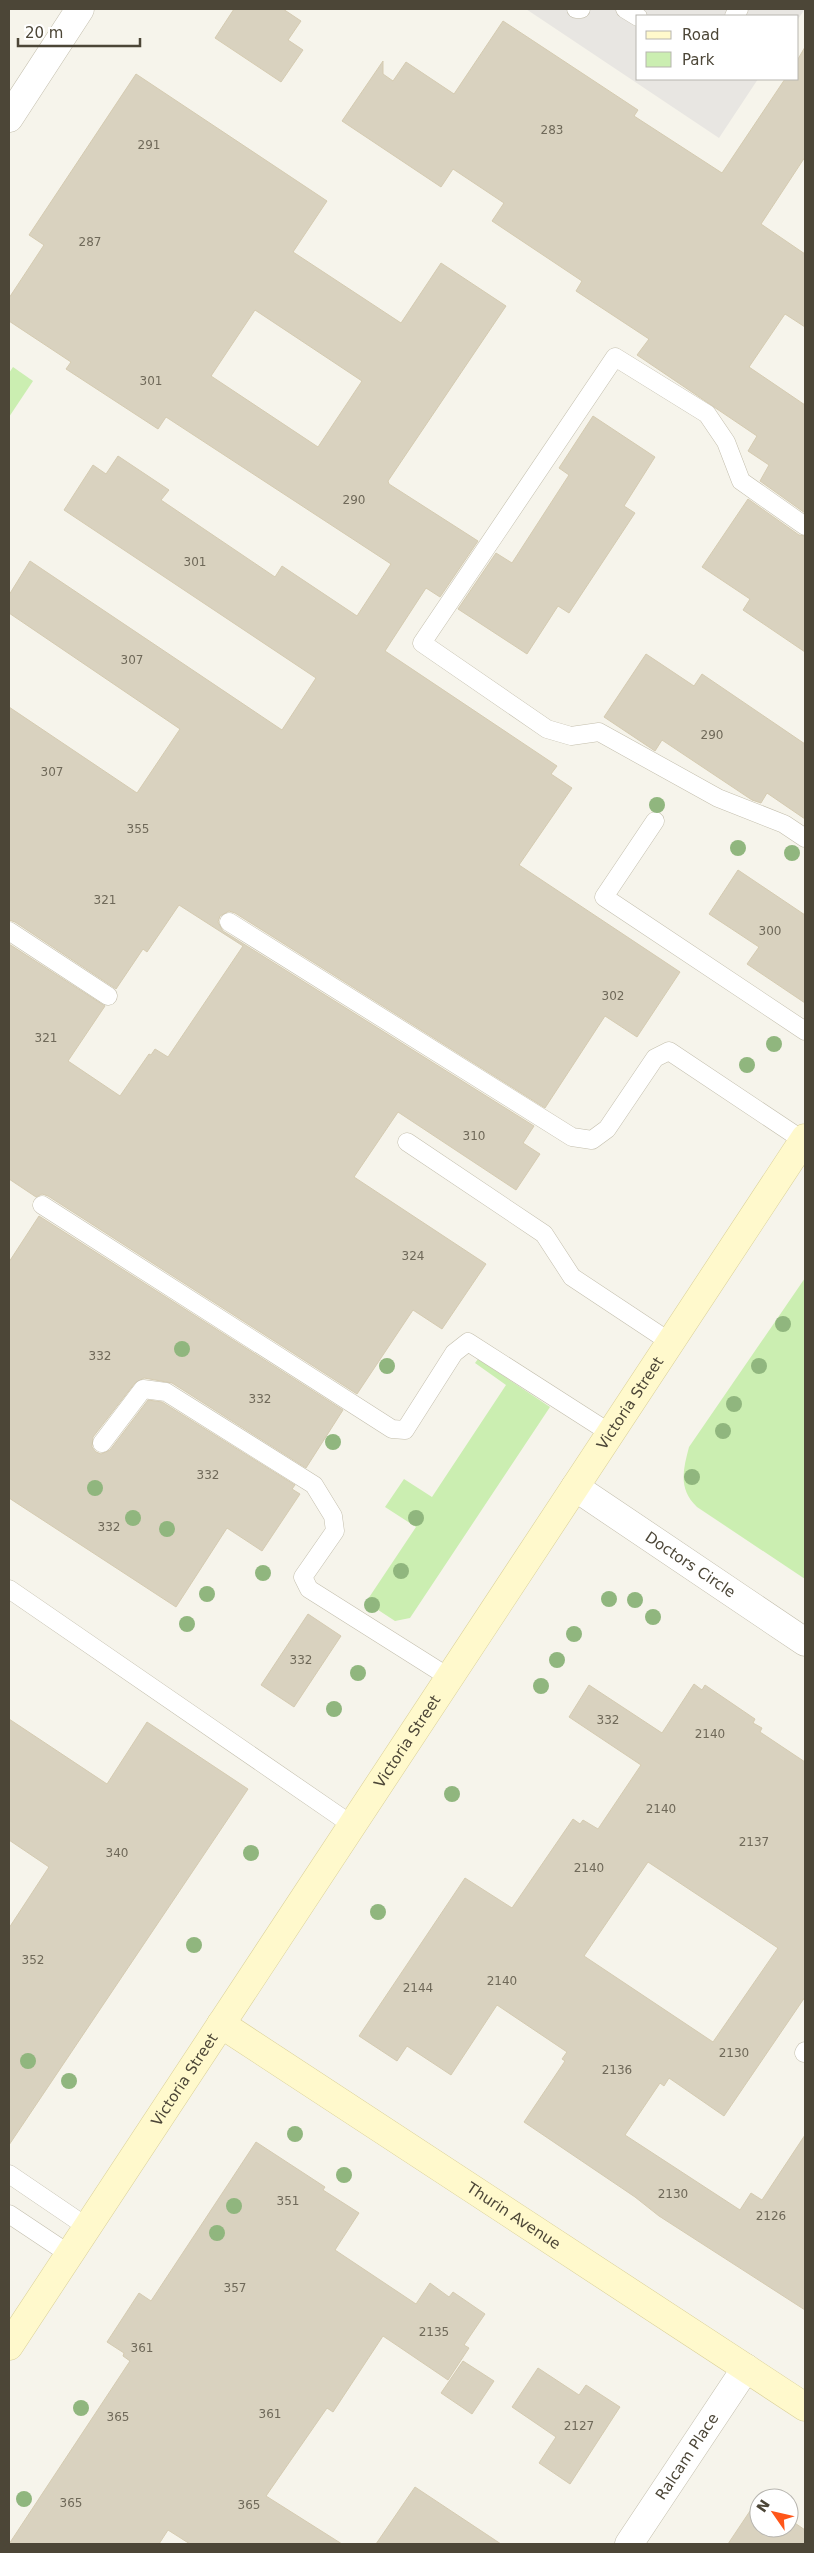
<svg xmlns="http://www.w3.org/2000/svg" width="814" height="2553" font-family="'DejaVu Sans',sans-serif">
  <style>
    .green { fill: #cbeeb1 }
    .parking { fill: #e8e6e2 }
    .building { fill: #d9d2bf; stroke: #d5cbb1; fill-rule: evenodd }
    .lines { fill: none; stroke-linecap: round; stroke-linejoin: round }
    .lane-casing { stroke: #c3beac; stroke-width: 19 }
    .street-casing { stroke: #c3beac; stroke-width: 29 }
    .secondary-casing { stroke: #dad097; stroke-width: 29 }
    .lane { stroke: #fff; stroke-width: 18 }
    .street { stroke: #fff; stroke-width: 28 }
    .secondary { stroke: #fff9cc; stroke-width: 28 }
    .tree { fill: #90b67e }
    .labels { text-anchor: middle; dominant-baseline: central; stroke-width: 5; stroke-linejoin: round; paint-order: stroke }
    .number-label { font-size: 12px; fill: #6f6959 }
    .street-label { font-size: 15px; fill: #4c4637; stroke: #fff }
  </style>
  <rect width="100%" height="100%" fill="#f6f4eb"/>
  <g class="green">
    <polygon points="13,367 33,381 9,417 9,373"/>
    <path d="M805,1278V1579L697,1507C678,1489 683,1470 689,1447Z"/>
    <polygon points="478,1359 550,1407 410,1618 395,1621 366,1602 416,1527 385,1507 404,1479 432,1497 506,1385 475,1363"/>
  </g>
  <polygon class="parking" points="526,9 805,9 798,19 798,16 638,16 638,79 758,79 719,138"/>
  <g class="building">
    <polygon points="234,9 283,9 301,21 288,40 303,50 281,82 215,38"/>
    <polygon points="503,21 638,110 634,116 722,173 785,79 798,79 798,59 805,47 805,157 761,224 805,254 805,327 785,314 749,367 805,405 805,513 760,481 769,465 748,451 757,436 637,355 649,339 576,291 582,281 492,221 504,203 453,169 441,187 342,121 383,61 383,74 393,81 406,62 454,94"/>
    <path d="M136,74L327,201L293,252L401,323L441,263L506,306L388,481L389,484L478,541L440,597L426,588L385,651L557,766L551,774L572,788L519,865L680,972L637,1037L605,1016L545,1108L235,913L229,911L220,916L218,922L223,931L534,1126L523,1143L540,1154L516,1190L398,1112L354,1177L486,1264L442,1329L413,1310L357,1394L48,1196L42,1194L36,1197L9,1179V944L105,1006L68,1061L120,1096L149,1054L151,1055L155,1049L168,1057L243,946L179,905L147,952L143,949L116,989L15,922L9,920V707L137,793L180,729L9,613V595L30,561L282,730L316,678L64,510L93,465L106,474L118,456L169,490L161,500L275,577L282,566L357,616L391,564L166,417L158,429L66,369L71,362L9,321V298L44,245L29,235ZM255,310L362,381L318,447L211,376Z"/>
    <polygon points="593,416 655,457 624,506 635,513 569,613 558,606 527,654 458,609 496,553 512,563 569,475 559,468"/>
    <polygon points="748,499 799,535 805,536 805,652 743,610 750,599 702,567"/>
    <polygon points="646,654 694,686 702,674 805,744 805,819 767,793 761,803 752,800 662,740 655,751 604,717"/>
    <polygon points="738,870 805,915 805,1003 747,964 759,947 709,914"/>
    <polygon points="39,1216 343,1410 306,1468 172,1383 144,1378 135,1383 93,1437 92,1447 96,1452 101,1454 110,1450 148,1400 162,1402 295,1485 292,1489 300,1494 262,1551 227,1528 176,1607 9,1498 9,1262"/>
    <polygon points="308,1614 341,1636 294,1707 261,1685"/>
    <path d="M694,1684L702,1690L705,1685L755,1719L753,1723L762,1728L760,1732L805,1762V1997L724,2116L669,2078L664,2086L660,2083L625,2135L740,2210L751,2193L762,2200L805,2135V2310L659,2216L635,2197L524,2122L565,2061L562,2059L567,2052L497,2005L451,2075L407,2046L397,2061L359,2036L465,1878L512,1908L573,1819L580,1824L583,1820L598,1829L641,1765L569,1717L589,1685L662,1733ZM648,1862L778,1948L713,2042L584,1956Z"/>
    <polygon points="9,1719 107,1784 147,1722 248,1789 9,2145 9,1928 49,1867 9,1840"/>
    <polygon points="256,2142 325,2187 323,2190 359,2213 335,2250 416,2304 430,2283 449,2297 453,2292 485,2314 464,2345 469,2348 448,2380 383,2336 333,2412 327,2408 266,2496 342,2544 190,2544 168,2530 159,2544 9,2544 130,2361 123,2356 124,2353 107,2342 139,2293 151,2301"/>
    <polygon points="463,2361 494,2381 472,2414 441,2393"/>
    <polygon points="538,2368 579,2395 586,2385 620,2407 570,2484 539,2463 556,2437 512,2407"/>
    <polygon points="415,2487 501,2544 376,2544"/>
    <polygon points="758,2499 759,2528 789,2528 789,2519 805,2530 805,2544 728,2544"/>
  </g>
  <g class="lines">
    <defs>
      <g id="lane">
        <polyline points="576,9 581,9"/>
        <polyline points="625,9 638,17"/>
        <polyline points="734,16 739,9"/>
        <polyline points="805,526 741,481 726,442 707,414 615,357 422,643 547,729 571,736 599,732 718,798 784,824 805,838"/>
        <polyline points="655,821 604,897 805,1031"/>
        <polyline points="229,922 572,1137 592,1140 607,1129 655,1058 669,1051 804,1141"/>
        <polyline points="9,931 108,996"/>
        <polyline points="407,1142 544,1234 572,1277 670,1342"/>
        <polyline points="42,1205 392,1429 405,1430 454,1353 468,1342 610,1433"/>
        <polyline points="102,1443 143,1389 166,1392 314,1485 333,1516 335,1531 303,1577 309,1589 450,1678"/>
        <polyline points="9,1589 352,1825"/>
        <polyline points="804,2053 805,2051"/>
        <polyline points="9,2174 87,2227"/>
        <polyline points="9,2214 69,2254"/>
      </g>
      <g id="street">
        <polyline points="9,118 80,9"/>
        <path id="s1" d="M575,1487L805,1642"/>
        <path id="s2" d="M629,2544L746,2368"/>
      </g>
      <g id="secondary">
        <path id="s3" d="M221,2024L805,2407"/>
        <path id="s4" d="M9,2346L805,1138"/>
      </g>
    </defs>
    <use href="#lane" class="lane-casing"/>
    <use href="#street" class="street-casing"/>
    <use href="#secondary" class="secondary-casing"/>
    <use href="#lane" class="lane"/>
    <use href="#street" class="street"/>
    <use href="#secondary" class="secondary"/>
  </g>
  <g class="tree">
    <circle cx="657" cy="805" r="8"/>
    <circle cx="738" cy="848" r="8"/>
    <circle cx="792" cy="853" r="8"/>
    <circle cx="774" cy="1044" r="8"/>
    <circle cx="747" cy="1065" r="8"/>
    <circle cx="783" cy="1324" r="8"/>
    <circle cx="182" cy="1349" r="8"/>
    <circle cx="387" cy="1366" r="8"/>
    <circle cx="759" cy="1366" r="8"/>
    <circle cx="734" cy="1404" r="8"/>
    <circle cx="723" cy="1431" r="8"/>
    <circle cx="333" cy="1442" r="8"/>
    <circle cx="692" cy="1477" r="8"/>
    <circle cx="95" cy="1488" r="8"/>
    <circle cx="133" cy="1518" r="8"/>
    <circle cx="416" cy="1518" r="8"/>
    <circle cx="167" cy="1529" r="8"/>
    <circle cx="401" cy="1571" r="8"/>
    <circle cx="263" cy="1573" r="8"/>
    <circle cx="207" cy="1594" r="8"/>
    <circle cx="609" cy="1599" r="8"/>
    <circle cx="635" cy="1600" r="8"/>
    <circle cx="372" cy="1605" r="8"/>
    <circle cx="653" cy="1617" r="8"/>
    <circle cx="187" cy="1624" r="8"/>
    <circle cx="574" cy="1634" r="8"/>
    <circle cx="557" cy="1660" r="8"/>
    <circle cx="358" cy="1673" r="8"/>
    <circle cx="541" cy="1686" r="8"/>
    <circle cx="334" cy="1709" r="8"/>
    <circle cx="452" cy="1794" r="8"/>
    <circle cx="251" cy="1853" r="8"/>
    <circle cx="378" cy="1912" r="8"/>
    <circle cx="194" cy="1945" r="8"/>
    <circle cx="28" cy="2061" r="8"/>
    <circle cx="69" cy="2081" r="8"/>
    <circle cx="295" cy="2134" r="8"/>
    <circle cx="344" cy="2175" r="8"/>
    <circle cx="234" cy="2206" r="8"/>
    <circle cx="217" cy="2233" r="8"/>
    <circle cx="81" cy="2408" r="8"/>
    <circle cx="24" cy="2499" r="8"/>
  </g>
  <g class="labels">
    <g class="number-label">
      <text x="552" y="130">283</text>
      <text x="149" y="145">291</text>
      <text x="90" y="242">287</text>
      <text x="151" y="381">301</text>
      <text x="354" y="500">290</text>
      <text x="195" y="562">301</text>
      <text x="132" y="660">307</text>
      <text x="712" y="735">290</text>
      <text x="52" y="772">307</text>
      <text x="138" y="829">355</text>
      <text x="105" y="900">321</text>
      <text x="770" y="931">300</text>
      <text x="613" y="996">302</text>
      <text x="46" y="1038">321</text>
      <text x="474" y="1136">310</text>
      <text x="413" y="1256">324</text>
      <text x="100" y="1356">332</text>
      <text x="260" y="1399">332</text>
      <text x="208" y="1475">332</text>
      <text x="109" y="1527">332</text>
      <text x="301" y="1660">332</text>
      <text x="608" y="1720">332</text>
      <text x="710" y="1734">2140</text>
      <text x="661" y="1809">2140</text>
      <text x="754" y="1842">2137</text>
      <text x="117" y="1853">340</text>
      <text x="589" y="1868">2140</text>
      <text x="33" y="1960">352</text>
      <text x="502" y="1981">2140</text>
      <text x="418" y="1988">2144</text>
      <text x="734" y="2053">2130</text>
      <text x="617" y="2070">2136</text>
      <text x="673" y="2194">2130</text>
      <text x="288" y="2201">351</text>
      <text x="771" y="2216">2126</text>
      <text x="235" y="2288">357</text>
      <text x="434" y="2332">2135</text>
      <text x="142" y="2348">361</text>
      <text x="270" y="2414">361</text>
      <text x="118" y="2417">365</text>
      <text x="579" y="2426">2127</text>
      <text x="71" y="2503">365</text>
      <text x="249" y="2505">365</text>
    </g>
    <g class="street-label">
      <text stroke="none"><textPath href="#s4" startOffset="1129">Victoria Street</textPath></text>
      <text stroke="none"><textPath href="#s1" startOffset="139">Doctors Circle</textPath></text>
      <text stroke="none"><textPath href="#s4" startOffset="724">Victoria Street</textPath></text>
      <text stroke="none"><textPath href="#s4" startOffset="319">Victoria Street</textPath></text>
      <text stroke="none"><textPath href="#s3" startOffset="350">Thurin Avenue</textPath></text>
      <text stroke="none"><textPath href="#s2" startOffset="105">Ralcam Place</textPath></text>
    </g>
  </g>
  <rect width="814" height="2553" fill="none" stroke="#4c4637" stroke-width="20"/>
  <rect x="636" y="15" width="162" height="65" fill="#ffffff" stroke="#b7b5af"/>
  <rect x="646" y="31" width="25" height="8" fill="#fff9cc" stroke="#b7b5af"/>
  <text x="682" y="40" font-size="15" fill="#4c4637">Road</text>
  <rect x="646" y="52" width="25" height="15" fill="#cbeeb1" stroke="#b7b5af"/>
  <text x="682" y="65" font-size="15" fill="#4c4637">Park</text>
  <g transform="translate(774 2513) rotate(304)"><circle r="24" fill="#ffffff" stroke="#b7b5af"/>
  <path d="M0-4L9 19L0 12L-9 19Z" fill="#ff5619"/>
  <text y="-8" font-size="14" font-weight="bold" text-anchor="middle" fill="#4c4637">N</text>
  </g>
  <path d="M18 38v8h122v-8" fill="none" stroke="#4c4637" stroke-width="2.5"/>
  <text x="25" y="38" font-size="15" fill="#4c4637" stroke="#ffffff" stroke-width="4" paint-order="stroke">20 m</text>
</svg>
